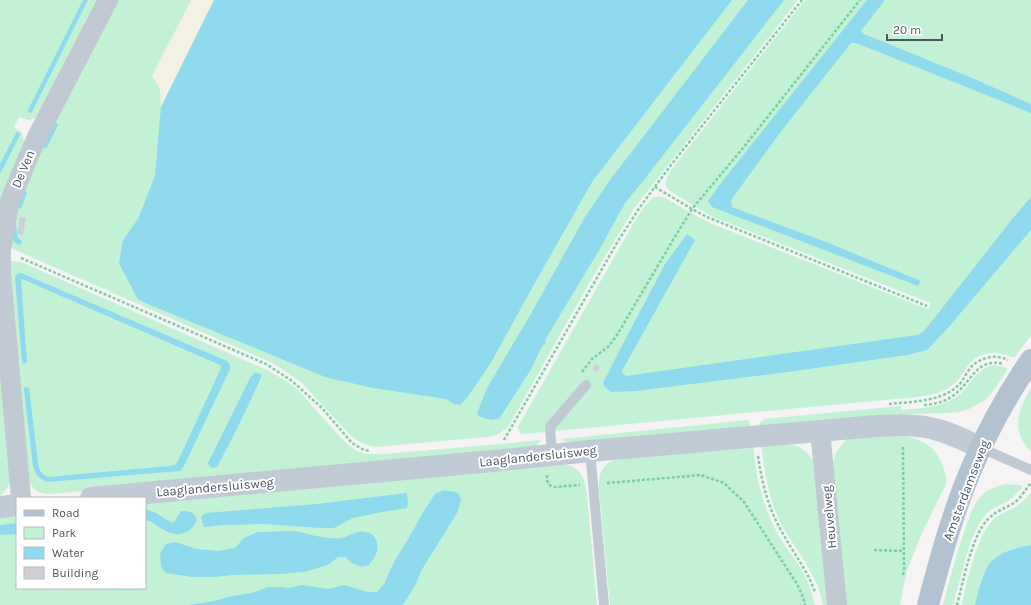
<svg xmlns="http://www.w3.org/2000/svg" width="1031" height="605" font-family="Karla,sans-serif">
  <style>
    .green { fill: #c3f1d5 }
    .sand { fill: #f5f0e5 }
    .water { fill: #90daee }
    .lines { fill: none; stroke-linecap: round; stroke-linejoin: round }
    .stream { stroke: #90daee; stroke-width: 5.5 }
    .building { fill: #cdcfd5 }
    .path { stroke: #7ad0a6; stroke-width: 2.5; stroke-dasharray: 3 2; stroke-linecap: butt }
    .lane { stroke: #c1cad2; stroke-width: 10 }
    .street { stroke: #c1cad2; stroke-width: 20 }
    .secondary { stroke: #c1cbd6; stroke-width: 22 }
    .primary { stroke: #b3c2d1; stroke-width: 22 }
    .labels { text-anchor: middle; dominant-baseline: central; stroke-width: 4; stroke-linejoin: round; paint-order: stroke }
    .street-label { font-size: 13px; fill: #4a5661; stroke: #fff }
  </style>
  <rect width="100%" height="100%" fill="#f5f3f3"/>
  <g class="green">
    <polygon points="0,0 101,0 37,118 28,120 19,117 14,127 22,133 24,143 0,215"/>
    <path d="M116,0H798L635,207L591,280L508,427L499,434L487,437L375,447C365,445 358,442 350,435L302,383L279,367L268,361L47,264L13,249L11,246L20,193Z"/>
    <path d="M805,0H1031V335L1015,357C1012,357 1010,356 1006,355C1000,353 992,352 985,354C968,359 967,370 957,381C945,393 933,395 917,397L555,431L523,434L520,433L518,427L519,425L628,233C632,225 646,202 653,198C657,196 661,197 665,198L691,213L710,223L927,309C930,308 930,305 930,303L711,216L673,193C662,185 665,181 671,170Z"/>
    <path d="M12,261L21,262L267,370L288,382L298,390L342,439L351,447L359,452L367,454H384L501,444L539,440L540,441L536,446L127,487L50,494C38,494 34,490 28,480L9,262Z"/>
    <polygon points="0,335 10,483 7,488 0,496"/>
    <path d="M994,365L1007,368V370L994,390L985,400L969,409L959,412L949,413L882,415L760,426L759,424L764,419L901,406V410C920,408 939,408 955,398C971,388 973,369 994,365Z"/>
    <path d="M1031,388V452C1010,429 1018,412 1031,388Z"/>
    <polygon points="748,420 749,421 750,427 570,443 565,441 561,439"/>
    <path d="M905,436C925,441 937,447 944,469C945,474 947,479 946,484L922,533L907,570L900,605H846L833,462C836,451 841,443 850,437Z"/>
    <path d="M761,444C784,444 798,439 813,460L829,605H823C817,574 800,556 784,529C769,503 765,474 761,444Z"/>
    <path d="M753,445C756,479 763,508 780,538C786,548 794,558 801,568C807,579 812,592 815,605H610L599,489C598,463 609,461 632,456Z"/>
    <path d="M565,464C583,470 584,477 587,494L597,605H0V516L17,514V588H145V502Z"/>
    <path d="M1006,484L1019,485L1022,486V488L1010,500L992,509L987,513L979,524L970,543L953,605H943C950,578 957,551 967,524C971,514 974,502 983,494C989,489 997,486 1006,484Z"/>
    <path d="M1031,492V545L1010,550L998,556L994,559L986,568L975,605H962C966,584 977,536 992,521C999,513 1010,511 1018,505C1023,502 1028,497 1031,492Z"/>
  </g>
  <polygon class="sand" points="191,0 214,0 161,107 160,89 152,76"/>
  <g class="water">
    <polygon points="83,0 88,0 32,112 30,113 28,112 28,110"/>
    <polygon points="214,0 732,0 592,182 527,297 492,361 467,398 460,405 454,404 446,399 373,388 325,377 138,300 119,263 123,240 138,219 155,176 161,107"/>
    <polygon points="748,0 784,0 647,176 625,203 598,252 545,340 546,342 544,345 543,345 530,371 499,419 491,420 478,416 477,413 487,388 532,312 585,217 610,180 643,137"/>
    <polygon points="867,0 885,0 861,31 864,34 972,78 1031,104 1031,113 856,43 851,43 779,134 731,200 732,207 826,242 921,281 918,286 712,207 708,201 721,183"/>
    <polygon points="19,132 20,135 0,174 0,164 16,133"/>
    <path d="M1031,197V230L947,329L927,350L907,355L788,372L636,391L611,392L604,386L603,382C608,374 611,367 615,359L665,264L687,234L695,240L622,371L623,374L626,376L917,335L923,332L936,316L1013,218Z"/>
    <path d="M21,273L227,361C229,364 230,365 230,369L185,464L182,469L180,471L47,482C38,478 36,475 33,466L24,389L25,387L29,388L38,463C39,470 41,474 48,477L169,466L175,465L178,461L221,368L220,365L22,279H21L27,362L26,363L23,364L22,361L15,278L16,275Z"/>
    <path d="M254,373H258L262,375C248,407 233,437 217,467L212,468L209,466L208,463L250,378Z"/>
    <polygon points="444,490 459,493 461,500 457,513 421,571 416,584 403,605 187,605 210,602 233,596 252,593 268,587 280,587 290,588 302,585 329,589 344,585 368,592 377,592 384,584 394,562 410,536 422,514 435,494"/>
    <polygon points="407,493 408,504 407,508 382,512 353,518 334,528 320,528 263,524 224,525 204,527 201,517 205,513 317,504"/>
    <path d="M145,509L156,513L172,523L175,521L181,511C186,511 192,511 195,516C198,519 196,522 195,524C185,539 171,535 159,527C154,524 151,520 145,521Z"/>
    <polygon points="17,523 17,534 0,535 0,525"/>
    <path d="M295,531C308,534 329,540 342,538C350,536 357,530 366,532C375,533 379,543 377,551C376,556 372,561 369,565L362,567L352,563L345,557H338L328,565L304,572L280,574L234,575L214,577H192L166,573L161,567L160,554L166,544L175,542L197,549L219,551L235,548L244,538L257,532Z"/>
    <path d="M1031,545V605H975C977,595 982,578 986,569C994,553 1015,548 1031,545Z"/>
  </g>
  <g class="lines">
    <g class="stream">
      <polyline points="45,145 55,125"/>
      <polyline points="19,206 24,193"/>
      <path d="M14,228C14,234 13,239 19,242"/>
    </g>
  </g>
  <g class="building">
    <polygon points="20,217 26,218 23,235 17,234"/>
    <polygon points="595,364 600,367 597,372 592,369"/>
  </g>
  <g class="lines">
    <g class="path">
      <polyline points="655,187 692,209 707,217 927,306"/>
      <polyline points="21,258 266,364 292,381 322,408 352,443 362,449 369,451"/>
      <polyline points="582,372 592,359 609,346 617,335 673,240 692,209 743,148 860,0"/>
      <path d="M889,404C907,402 927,402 943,395C949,393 954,389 959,385C964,379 967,371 973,365C982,357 997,354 1008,360"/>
      <path d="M924,405C935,404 945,402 954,395C972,382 976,357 1004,364"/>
      <polyline points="504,440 618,241 640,207 671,165 802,0"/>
      <path d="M758,456C762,483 768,508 782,532C793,553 807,569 815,592"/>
      <path d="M547,475C547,481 547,485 554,487L580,485"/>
      <polyline points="607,483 701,475 724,483 744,502 797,584 803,597 805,605"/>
      <polyline points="874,550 903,551"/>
      <polyline points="903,575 904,569 903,445"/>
      <path d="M957,605C963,582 972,535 988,519C996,511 1005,508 1014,503C1021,498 1025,490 1030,484"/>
    </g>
    <g class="lane">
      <polyline points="981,448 1031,470"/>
      <polyline points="590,451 604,605"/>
      <polyline points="552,455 550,427 586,385"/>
    </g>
    <g class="street">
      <polyline points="820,430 837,605"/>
      <polyline points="21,498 1,274 1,250 6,222 9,204 14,191 37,137 108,0"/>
    </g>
    <g class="secondary">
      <path d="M91,498L493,461L590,451L876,426C897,425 919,424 938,430C953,434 967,441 981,448"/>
      <polyline points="0,507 17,505"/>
    </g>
    <path class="primary" d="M928,605C940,560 952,515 970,472C986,433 1007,395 1031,360"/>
  </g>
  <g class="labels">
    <g class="street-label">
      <text transform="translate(23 169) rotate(-67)">De Ven</text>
      <text transform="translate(538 456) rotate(-6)">Laaglandersluisweg</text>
      <text transform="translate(215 487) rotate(-5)">Laaglandersluisweg</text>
      <text transform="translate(966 490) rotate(-69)">Amsterdamseweg</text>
      <text transform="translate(829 517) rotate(-95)">Heuvelweg</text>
    </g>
  </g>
  <rect x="16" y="497" width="130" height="92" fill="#ffffff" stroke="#b7bbc0"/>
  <rect x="24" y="510" width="20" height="6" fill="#b3c2d1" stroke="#b7bbc0"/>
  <text x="52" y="517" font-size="12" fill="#4a5661">Road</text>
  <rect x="24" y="527" width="20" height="12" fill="#c3f1d5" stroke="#b7bbc0"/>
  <text x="52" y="537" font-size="12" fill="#4a5661">Park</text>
  <rect x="24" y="547" width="20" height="12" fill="#90daee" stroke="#b7bbc0"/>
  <text x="52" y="557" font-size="12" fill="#4a5661">Water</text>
  <rect x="24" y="567" width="20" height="12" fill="#cdcfd5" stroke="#b7bbc0"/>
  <text x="52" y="577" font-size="12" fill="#4a5661">Building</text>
  <path d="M887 34v6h55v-6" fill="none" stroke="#4a5661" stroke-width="2"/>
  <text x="893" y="34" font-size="12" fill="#4a5661" stroke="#ffffff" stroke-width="3" paint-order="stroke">20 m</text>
</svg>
